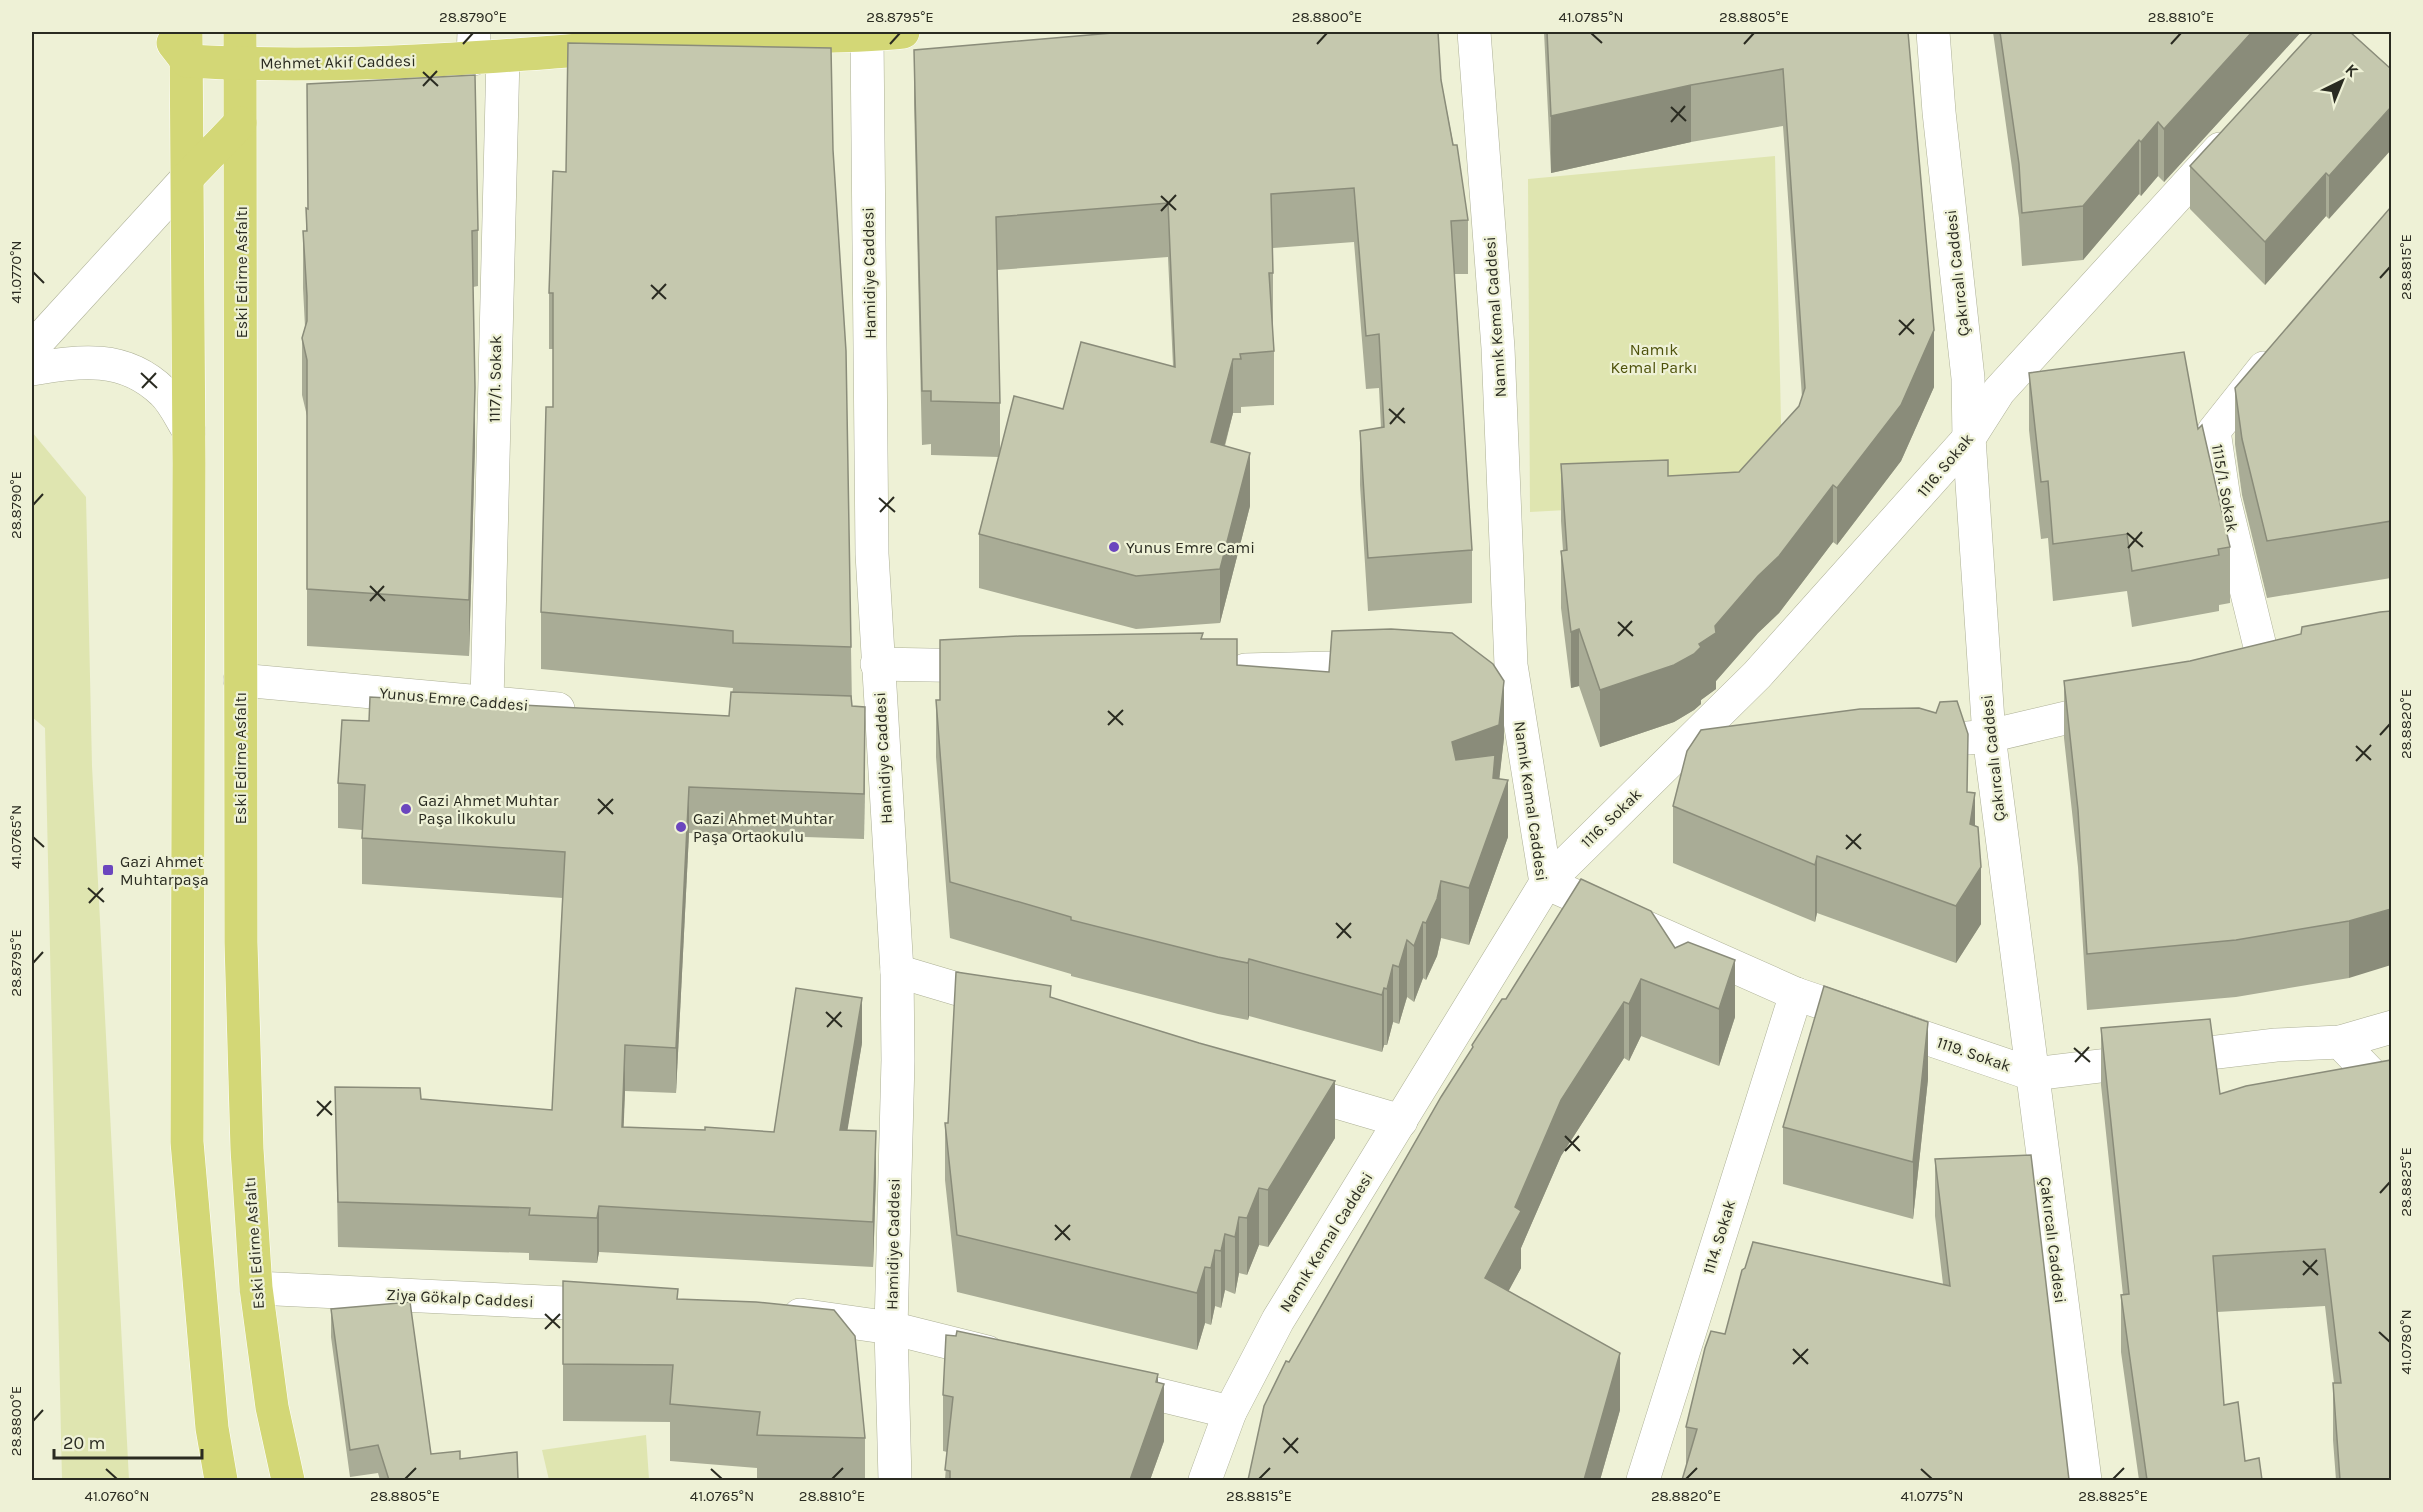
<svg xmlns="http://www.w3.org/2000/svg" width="2423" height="1512" font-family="Karla,sans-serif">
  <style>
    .green { fill: #dfe5b0 }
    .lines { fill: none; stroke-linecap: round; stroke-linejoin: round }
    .minor-casing { stroke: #adb096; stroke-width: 34 }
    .major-casing { stroke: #fff; stroke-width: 34 }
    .minor { stroke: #fff; stroke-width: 33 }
    .major { stroke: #d3d776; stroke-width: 33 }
    .wall { fill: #a9ac96; fill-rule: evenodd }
    .shaded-wall { fill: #8a8c7a }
    .building { fill: #c5c8ae; stroke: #8a8c7a; stroke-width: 1.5 }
    .ticks { fill: none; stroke: #2a2b21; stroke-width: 2 }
    .poi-dot { fill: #6b46be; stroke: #eef1d6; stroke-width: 2 }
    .labels { text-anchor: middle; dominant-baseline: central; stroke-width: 4.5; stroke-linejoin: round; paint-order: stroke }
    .street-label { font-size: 16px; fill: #2a2b21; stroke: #eef1d6 }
    .park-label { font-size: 16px; fill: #4d510a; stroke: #eef1d6 }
    .poi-label { font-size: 16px; fill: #2a2b21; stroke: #eef1d6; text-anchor: start }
    .neatline { fill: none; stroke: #2a2b21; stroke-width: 2 }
    .ticks-label { font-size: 15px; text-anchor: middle; fill: #2a2b21 }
  </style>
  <rect width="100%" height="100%" fill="#eef1d6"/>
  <g class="green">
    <polygon points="1775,156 1782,466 1712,502 1530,512 1528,179"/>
    <polygon points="32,432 86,497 92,766 129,1480 62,1480 45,728 32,717"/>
    <polygon points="646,1435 649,1479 657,1480 549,1480 542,1450"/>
  </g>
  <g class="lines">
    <defs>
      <g id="minor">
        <polyline points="1474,32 1498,348 1511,665 1546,883"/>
        <polyline points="1933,32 1939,112 1968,378 1969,438 1989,736 2085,1480"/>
        <polyline points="867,36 872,554 897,971 898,1060 891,1328 895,1480"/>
        <polyline points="473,59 474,32"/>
        <polyline points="32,348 188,177"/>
        <polyline points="2264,368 2214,431 2224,499 2266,671"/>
        <path d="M32,369C80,361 124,354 163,392C174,402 181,419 189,431"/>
        <polyline points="877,664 983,666"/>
        <polyline points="1245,670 1373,667"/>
        <polyline points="240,680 558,709"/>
        <polyline points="487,702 503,56"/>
        <polyline points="1968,738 1989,736 2108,708"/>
        <polyline points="1546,883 1796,994 2032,1074 2276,1045 2340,1042 2392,1027"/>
        <polyline points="897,971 998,1001"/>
        <polyline points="2340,1042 2392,1096"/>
        <polyline points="1292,1089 1401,1121"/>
        <polyline points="256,1288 607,1305"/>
        <polyline points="800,1315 891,1328 987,1352"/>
        <polyline points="1119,1385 1230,1412"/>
        <polyline points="1205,1480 1230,1412 1278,1320 1546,883 1757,675 1969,438 1999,391 2220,149"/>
        <polyline points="1643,1480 1796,994"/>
      </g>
      <g id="major">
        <polyline points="186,32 189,463 187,1142 212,1428 221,1480"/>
        <polyline points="240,32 241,943 247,1149 256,1288 272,1407 288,1480"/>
        <path d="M173,43L187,61C359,71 532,54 703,40C770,35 836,39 903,32"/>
        <polyline points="188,177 240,123"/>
      </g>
    </defs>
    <use href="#minor" class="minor-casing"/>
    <use href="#major" class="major-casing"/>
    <use href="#minor" class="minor"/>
    <use href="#major" class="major"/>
  </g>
  <g class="wall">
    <polygon points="1544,32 1908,32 1934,387 1901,461 1837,545 1833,542 1779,613 1758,633 1716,681 1716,689 1701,700 1701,704 1694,710 1674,722 1600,747 1579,686 1571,688 1561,608 1561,551 1563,551 1561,521 1561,464 1668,476 1739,472 1799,406 1802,397 1783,126 1691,142 1551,173"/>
    <polygon points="1993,32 2301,32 2164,182 2158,176 2141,196 2139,194 2083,260 2022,266 2019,218"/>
    <polygon points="2350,32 2329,219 2326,216 2265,285 2190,209 2190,166"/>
    <path d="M914,50L1441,80L1468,220V274H1454L1472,550V603L1368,611L1360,485V431L1381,428L1379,388L1366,389L1354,242L1273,248V327H1272L1274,351V405L1241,407V413H1233L1225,446L1250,506L1220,623L1136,629L979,588V534L999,457L931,455V444L922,445L914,103ZM1168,257L1173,366L1063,409L1000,451V403L997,270Z"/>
    <polygon points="307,84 478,230 478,286 473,287 475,445 469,656 307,646 307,416 302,395 302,338 305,327 303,288 303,231 306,231 306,208 308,209"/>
    <polygon points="833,150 851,647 852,706 865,752 864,839 689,833 676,1093 625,1091 623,1127 705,1130 774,1132 862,1043 847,1130 876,1177 873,1267 599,1252 597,1263 529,1260 529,1253 338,1247 335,1087 421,1099 552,1110 563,898 362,884 362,830 338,828 338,783 369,721 729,716 733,688 541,669 541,612 553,407 553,349 549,349 549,293 566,172"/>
    <polygon points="2391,209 2391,578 2267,598 2242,495 2235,444 2235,388"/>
    <polygon points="2029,373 2198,429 2230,547 2230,603 2219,605 2219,611 2132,627 2127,591 2053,601 2048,538 2041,539 2029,430"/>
    <polygon points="2380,612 2349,978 2236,997 2087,1010 2078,867 2064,738 2064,681 2190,661 2301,634"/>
    <polygon points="1203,639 1237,665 1504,738 1499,779 1508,837 1469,945 1441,938 1437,956 1426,980 1423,978 1414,1002 1407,997 1399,1024 1393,1022 1387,1045 1384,1045 1382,1052 1249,1016 1248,1020 1218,1014 1071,976 1071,974 950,938 936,757 936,700 940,700"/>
    <polygon points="1968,792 1975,826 1981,924 1956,963 1817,913 1815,922 1673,863 1673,806"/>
    <polygon points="1675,948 1735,1017 1719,1066 1641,1036 1629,1061 1624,1058 1561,1156 1521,1248 1521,1268 1508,1291 1620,1410 1600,1480 1248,1480 1289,1362 1472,1049 1472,1045 1506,999"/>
    <polygon points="1051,997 1335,1138 1268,1247 1259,1245 1247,1275 1239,1273 1235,1294 1225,1290 1221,1308 1215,1306 1211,1325 1205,1323 1197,1350 957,1292 945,1180 945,1123 948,1123"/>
    <polygon points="2101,1028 2220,1094 2391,1060 2391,1480 2336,1480 2333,1440 2333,1383 2334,1383 2325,1306 2217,1312 2224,1405 2245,1461 2262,1480 2139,1480 2121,1352 2121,1295 2123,1295 2101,1085"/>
    <polygon points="1928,1079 1913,1219 1783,1184 1783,1127"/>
    <polygon points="1935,1159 2069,1480 1686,1467 1686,1427 1725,1334 1943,1284 1935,1216"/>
    <polygon points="563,1281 678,1299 865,1438 865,1480 757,1480 757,1468 670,1461 670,1422 563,1421"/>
    <polygon points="331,1309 431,1454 460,1459 518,1480 380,1480 378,1473 350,1477 331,1337"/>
    <polygon points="1158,1383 1164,1441 1150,1480 945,1480 947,1452 943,1451 943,1395"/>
  </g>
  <g class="shaded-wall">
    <polygon points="2252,32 2301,32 2164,182 2164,129"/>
    <polygon points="1691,85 1691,142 1551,173 1551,116"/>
    <polygon points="2391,107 2391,150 2329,219 2329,176"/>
    <polygon points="2158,122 2158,176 2141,196 2141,142"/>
    <polygon points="2139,140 2139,194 2083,260 2083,206"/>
    <polygon points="2326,173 2326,216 2265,285 2265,242"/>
    <polygon points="1934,330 1934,387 1901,461 1837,545 1837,488"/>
    <polygon points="1233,359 1233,413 1211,496 1211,442"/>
    <polygon points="475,388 475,445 469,656 469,600"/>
    <polygon points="1250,453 1250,506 1220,623 1220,569"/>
    <polygon points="1833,485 1833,542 1779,613 1758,633 1716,681 1716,689 1701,700 1701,704 1694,710 1674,722 1600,747 1600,690 1699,644"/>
    <polygon points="2391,521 2391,578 2389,579 2389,522"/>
    <polygon points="1579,629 1579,686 1571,688 1571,632"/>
    <polygon points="1504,681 1504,738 1499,782 1508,780 1508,837 1469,945 1469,888 1452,799 1452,742"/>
    <polygon points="865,707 865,752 864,839 864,794"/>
    <polygon points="689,787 689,833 676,1093 676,1048"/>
    <polygon points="1975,793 1975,850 1970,824"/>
    <polygon points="1817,856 1817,913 1815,922 1815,865"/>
    <polygon points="1981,867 1981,924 1956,963 1956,906"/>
    <polygon points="1441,881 1441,938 1437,956 1426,980 1426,923"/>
    <polygon points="2391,909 2391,965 2349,978 2349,921"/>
    <polygon points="1423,922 1423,978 1414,1002 1414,946"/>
    <polygon points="1407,940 1407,997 1399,1024 1399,967"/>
    <polygon points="1249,959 1249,1016 1248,1020 1248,963"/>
    <polygon points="1735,960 1735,1017 1719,1066 1719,1009"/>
    <polygon points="1393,965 1393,1022 1387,1045 1387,989"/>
    <polygon points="1641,979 1641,1036 1629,1061 1629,1004"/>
    <polygon points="1384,988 1384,1045 1382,1052 1382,995"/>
    <polygon points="862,998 862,1043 840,1175 840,1130"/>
    <polygon points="1624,1002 1624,1058 1561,1156 1521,1248 1521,1268 1485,1335 1485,1278 1561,1100"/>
    <polygon points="1928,1022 1928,1079 1913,1219 1913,1162"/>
    <polygon points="625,1045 625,1091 622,1172 622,1127"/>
    <polygon points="1335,1081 1335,1138 1268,1247 1268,1190"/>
    <polygon points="876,1131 876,1177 873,1267 873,1222"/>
    <polygon points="1259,1188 1259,1245 1247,1275 1247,1218"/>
    <polygon points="599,1206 599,1252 597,1263 597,1218"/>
    <polygon points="1239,1217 1239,1273 1235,1294 1235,1237"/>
    <polygon points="1225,1234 1225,1290 1221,1308 1221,1251"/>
    <polygon points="1215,1250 1215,1306 1211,1325 1211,1268"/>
    <polygon points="1205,1267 1205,1323 1197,1350 1197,1293"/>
    <polygon points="1620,1353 1620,1410 1600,1480 1584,1480"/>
    <polygon points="1158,1374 1158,1400 1164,1384 1164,1441 1150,1480 1130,1480"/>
  </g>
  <g class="building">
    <polygon points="1124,32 1438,32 1441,80 1453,145 1457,145 1468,220 1451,221 1472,550 1368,558 1360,431 1384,427 1379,334 1366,336 1354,188 1271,194 1273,273 1269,273 1274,351 1240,354 1241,359 1233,359 1211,442 1250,453 1220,569 1136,576 979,534 1014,396 1063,409 1081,342 1175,367 1168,203 996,217 1000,403 931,401 931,391 922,391 914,50"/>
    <polygon points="1547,32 1908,32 1934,330 1901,405 1837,488 1833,485 1779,556 1758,576 1715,626 1716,633 1699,644 1701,647 1694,654 1674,665 1600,690 1579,629 1571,632 1561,551 1567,550 1561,464 1668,460 1668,476 1739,472 1799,406 1805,388 1783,69 1691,85 1551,116"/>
    <polygon points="2000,32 2252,32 2164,129 2158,122 2141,142 2139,140 2083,206 2022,213 2019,164"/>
    <polygon points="2313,32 2350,32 2391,69 2391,107 2329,176 2326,173 2265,242 2190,166"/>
    <polygon points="568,43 831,48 833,150 846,351 851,647 733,643 733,631 541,612 546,407 553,407 553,293 549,293 553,171 566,172"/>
    <polygon points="475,75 478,230 472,231 475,388 469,600 307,589 307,360 302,338 307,321 307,296 303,231 307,231 306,208 308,209 307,84"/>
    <polygon points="2390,208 2391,209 2391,521 2267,541 2242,439 2235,388"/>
    <polygon points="2184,352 2198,429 2202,425 2230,547 2218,549 2219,555 2132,571 2127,534 2053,544 2048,481 2041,482 2029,373"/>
    <polygon points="2391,611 2391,909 2349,921 2236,940 2087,954 2078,810 2064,681 2190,661 2301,634 2302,627 2380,612"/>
    <polygon points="1391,629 1452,633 1493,664 1504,681 1499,725 1452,742 1456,760 1495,755 1493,778 1508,780 1469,888 1441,881 1437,899 1426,923 1423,922 1414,946 1407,940 1399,967 1393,965 1387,989 1384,988 1382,995 1249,959 1248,963 1218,957 1071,920 1071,917 950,882 936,700 940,700 940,640 1019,636 1203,633 1201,639 1237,639 1237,665 1329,672 1332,631"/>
    <polygon points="731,692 851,696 852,706 865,707 864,794 689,787 676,1048 625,1045 622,1127 705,1130 705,1127 774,1132 796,988 862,998 840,1130 876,1131 873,1222 599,1206 597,1218 529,1215 530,1208 338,1202 335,1087 420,1088 421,1099 552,1110 565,852 362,838 365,785 338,783 342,720 369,721 370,697 729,716"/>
    <polygon points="1957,701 1968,734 1967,792 1975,793 1970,824 1978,827 1981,867 1956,906 1817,856 1815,865 1673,806 1687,751 1701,730 1860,709 1919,708 1936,713 1940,702"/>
    <polygon points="1581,879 1651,911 1675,948 1688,942 1735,960 1719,1009 1641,979 1629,1004 1624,1002 1561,1100 1515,1207 1521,1211 1485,1278 1620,1353 1584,1480 1248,1480 1264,1406 1286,1361 1289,1362 1441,1097 1473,1047 1472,1045 1502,999 1506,999"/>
    <polygon points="956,972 1051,986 1050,997 1199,1043 1335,1081 1268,1190 1259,1188 1247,1218 1239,1217 1235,1237 1225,1234 1221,1251 1215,1250 1211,1268 1205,1267 1197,1293 957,1235 945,1123 948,1123"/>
    <polygon points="1824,986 1928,1022 1913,1162 1783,1127"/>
    <polygon points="2210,1019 2220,1094 2246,1086 2391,1060 2391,1480 2340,1480 2333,1383 2341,1383 2325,1249 2213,1256 2224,1405 2238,1402 2245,1461 2259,1458 2262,1480 2154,1480 2154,1479 2147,1480 2121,1295 2129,1294 2101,1028"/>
    <polygon points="2031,1155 2069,1480 1682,1480 1697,1429 1686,1427 1705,1348 1711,1331 1725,1334 1742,1270 1745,1268 1753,1242 1950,1286 1935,1159"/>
    <polygon points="563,1281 678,1289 677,1299 756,1302 834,1310 855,1336 865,1438 757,1435 760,1412 670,1404 673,1365 563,1364"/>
    <polygon points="410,1302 431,1454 460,1451 460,1459 517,1452 518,1480 389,1480 378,1445 350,1450 331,1309"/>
    <polygon points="957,1331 1158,1374 1156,1382 1164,1384 1130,1480 950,1480 950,1471 945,1470 953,1397 943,1395 946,1335 956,1336"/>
  </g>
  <path class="ticks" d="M1591,33L1602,43M463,44L473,33M890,44L900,33M1317,44L1327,33M1744,44L1754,33M2171,44L2181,33M423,72L438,86M423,86L437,71M1671,107L1686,121M1671,122L1685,106M1161,196L1176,210M1161,211L1176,195M33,272L44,283M2380,278L2390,267M651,285L666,299M652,299L666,284M1899,320L1914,334M1899,335L1914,319M141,373L157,388M142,388L156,373M1389,409L1405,423M1390,424L1404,408M879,498L895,512M33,505L43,494M880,512L894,497M2127,533L2143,547M2128,548L2142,532M370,586L385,601M370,601L384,586M1618,622L1633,636M1618,636L1632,621M1108,711L1123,725M1108,725L1123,710M2380,735L2390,724M2356,746L2371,760M2356,761L2371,745M598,799L613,814M598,814L613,799M1846,835L1861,849M33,837L44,847M1846,849L1861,834M88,888L104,902M89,903L103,888M1336,923L1351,938M1337,938L1351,923M33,963L43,952M826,1012L842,1027M827,1027L841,1012M2074,1048L2090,1062M2075,1062L2089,1047M317,1101L332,1115M317,1116L331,1101M1565,1136L1580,1151M1565,1151L1579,1136M2380,1193L2390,1182M1055,1225L1070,1240M1055,1240L1070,1225M2303,1261L2318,1275M2303,1275L2317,1260M545,1314L560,1328M545,1329L560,1314M2379,1332L2390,1342M1793,1349L1808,1364M1793,1364L1808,1349M33,1421L43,1410M1283,1438L1298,1453M1284,1453L1298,1438M106,1469L117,1479M711,1469L722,1479M1921,1469L1932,1479M405,1479L416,1468M832,1479L843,1468M1259,1479L1270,1468M1686,1479L1697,1468M2113,1479L2124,1468"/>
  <g class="poi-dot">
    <circle cx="1114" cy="547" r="6"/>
    <circle cx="406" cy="809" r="6"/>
    <circle cx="681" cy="827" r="6"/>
    <rect x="102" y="864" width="12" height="12" rx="3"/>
  </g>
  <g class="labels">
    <g class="street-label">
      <text transform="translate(338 62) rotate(-1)">Mehmet Akif Caddesi</text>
      <text transform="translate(241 272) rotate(-90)">Eski Edirne Asfaltı</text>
      <text transform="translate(869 273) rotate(-91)">Hamidiye Caddesi</text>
      <text transform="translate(1957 273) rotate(-96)">Çakırcalı Caddesi</text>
      <text transform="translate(1495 317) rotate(-94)">Namık Kemal Caddesi</text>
      <text transform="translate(495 379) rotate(-89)">1117/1. Sokak</text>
      <text transform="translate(1945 465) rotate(-50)">1116. Sokak</text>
      <text transform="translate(2225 488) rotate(80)">1115/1. Sokak</text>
      <text transform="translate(454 699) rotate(5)">Yunus Emre Caddesi</text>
      <text transform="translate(240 758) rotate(-90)">Eski Edirne Asfaltı</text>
      <text transform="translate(883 758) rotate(-93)">Hamidiye Caddesi</text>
      <text transform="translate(1993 758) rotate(-96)">Çakırcalı Caddesi</text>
      <text transform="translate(1531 801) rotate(82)">Namık Kemal Caddesi</text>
      <text transform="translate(1611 818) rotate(-44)">1116. Sokak</text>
      <text transform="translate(1974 1054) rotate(19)">1119. Sokak</text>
      <text transform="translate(1719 1237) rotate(-73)">1114. Sokak</text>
      <text transform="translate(2053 1240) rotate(83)">Çakırcalı Caddesi</text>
      <text transform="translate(1326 1242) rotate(-58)">Namık Kemal Caddesi</text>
      <text transform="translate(254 1243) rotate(-94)">Eski Edirne Asfaltı</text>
      <text transform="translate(893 1244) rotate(-89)">Hamidiye Caddesi</text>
      <text transform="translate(460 1298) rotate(3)">Ziya Gökalp Caddesi</text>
    </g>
    <g class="park-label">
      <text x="1654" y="349">Namık<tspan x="1654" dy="18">Kemal Parkı</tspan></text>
    </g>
    <g class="poi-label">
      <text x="1126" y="547">Yunus Emre Cami</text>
      <text x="418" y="800">Gazi Ahmet Muhtar<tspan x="418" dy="18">Paşa İlkokulu</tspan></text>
      <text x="693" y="818">Gazi Ahmet Muhtar<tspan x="693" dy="18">Paşa Ortaokulu</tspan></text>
      <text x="120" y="861">Gazi Ahmet<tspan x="120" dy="18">Muhtarpaşa</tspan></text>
    </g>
  </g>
  <rect width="2423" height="1512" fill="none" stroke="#eef1d6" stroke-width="66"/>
  <g transform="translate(2342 81) rotate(43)" stroke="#eef1d6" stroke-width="4.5" paint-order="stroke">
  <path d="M0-4.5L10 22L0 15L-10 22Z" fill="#2a2b21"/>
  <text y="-9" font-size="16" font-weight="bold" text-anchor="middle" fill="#2a2b21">K</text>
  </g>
  <path d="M54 1449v9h148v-9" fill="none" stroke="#2a2b21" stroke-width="3"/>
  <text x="63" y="1449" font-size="18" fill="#2a2b21" stroke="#eef1d6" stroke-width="4.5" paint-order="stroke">20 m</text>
  <rect x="33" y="33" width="2357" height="1446" class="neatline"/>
  <g class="ticks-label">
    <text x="473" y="22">28.8790°E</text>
    <text x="900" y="22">28.8795°E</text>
    <text x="1327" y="22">28.8800°E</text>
    <text x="1591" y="22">41.0785°N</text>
    <text x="1754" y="22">28.8805°E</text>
    <text x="2181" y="22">28.8810°E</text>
    <text transform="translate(2406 267) rotate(-90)" y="5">28.8815°E</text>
    <text transform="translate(16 272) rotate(-90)" y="5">41.0770°N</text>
    <text transform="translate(16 505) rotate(-90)" y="5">28.8790°E</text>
    <text transform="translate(2406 724) rotate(-90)" y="5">28.8820°E</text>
    <text transform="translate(16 837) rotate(-90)" y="5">41.0765°N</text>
    <text transform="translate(16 963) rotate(-90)" y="5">28.8795°E</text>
    <text transform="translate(2406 1182) rotate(-90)" y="5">28.8825°E</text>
    <text transform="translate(2406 1342) rotate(-90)" y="5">41.0780°N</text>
    <text transform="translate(16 1421) rotate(-90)" y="5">28.8800°E</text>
    <text x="117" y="1501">41.0760°N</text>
    <text x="405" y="1501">28.8805°E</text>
    <text x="722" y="1501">41.0765°N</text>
    <text x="832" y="1501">28.8810°E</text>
    <text x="1259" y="1501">28.8815°E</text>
    <text x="1686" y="1501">28.8820°E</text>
    <text x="1932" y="1501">41.0775°N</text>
    <text x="2113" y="1501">28.8825°E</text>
  </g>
</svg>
